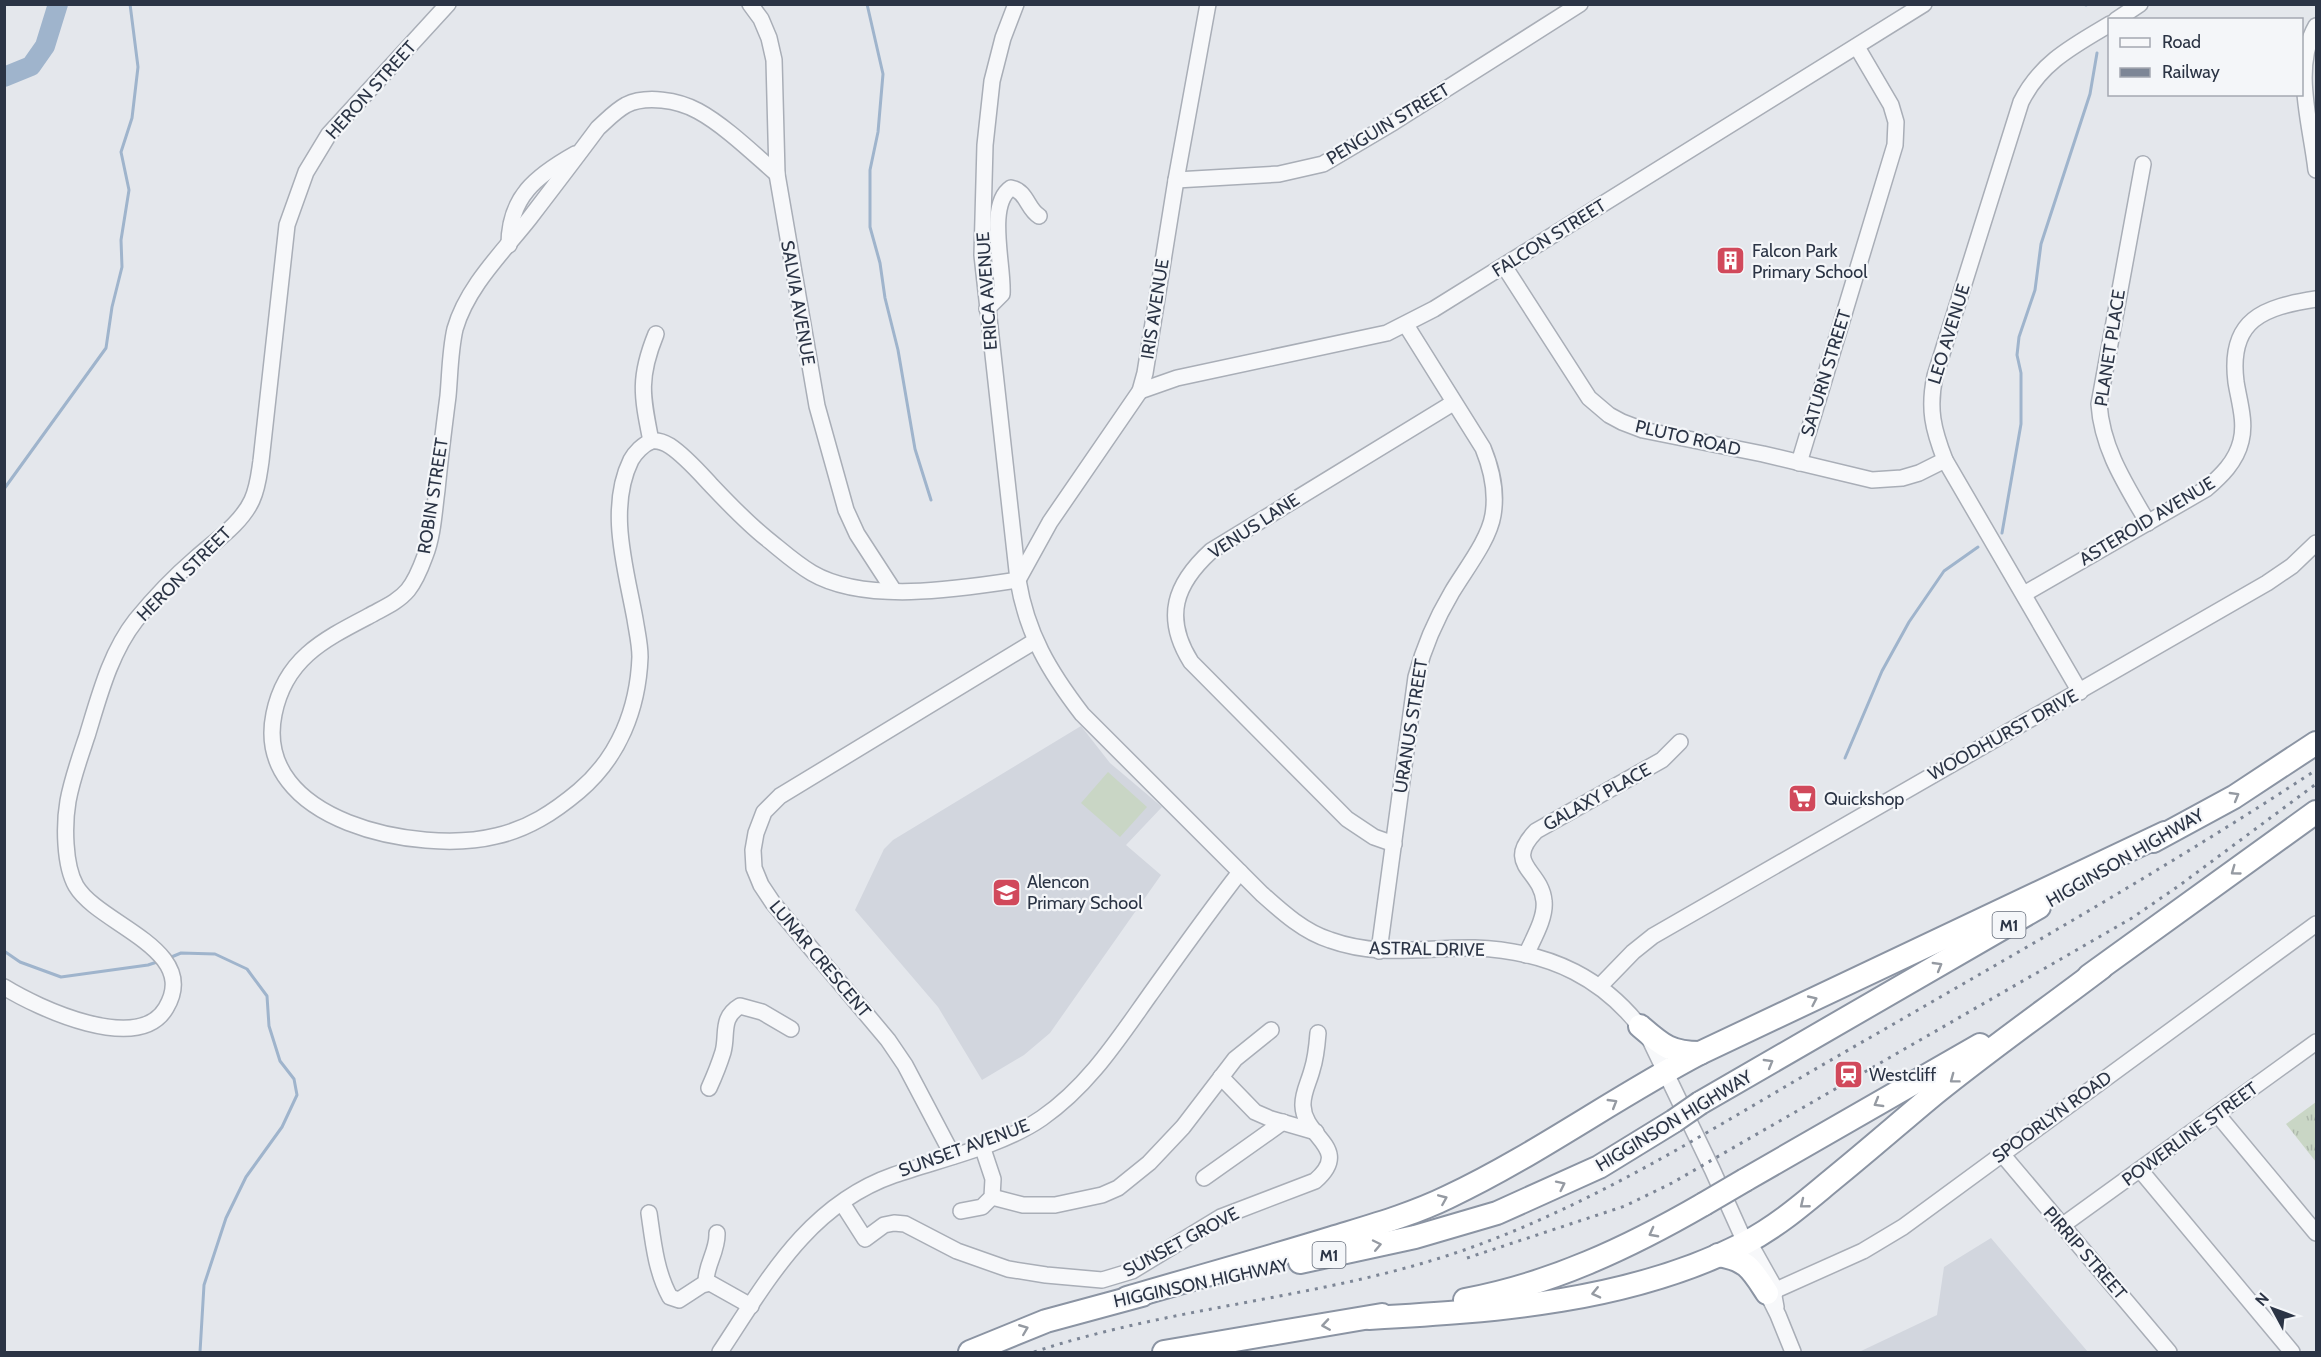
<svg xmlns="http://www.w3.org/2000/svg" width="2321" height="1357" font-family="Cabin,sans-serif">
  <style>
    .built { fill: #d2d6de }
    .grass { fill: url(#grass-tufts) }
    .pitch { fill: #c9d6c5 }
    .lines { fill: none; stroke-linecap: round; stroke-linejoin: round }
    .stream { stroke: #9fb4cc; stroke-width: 3 }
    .river { stroke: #9fb4cc; stroke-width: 20 }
    .minor-casing { stroke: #a9aeb7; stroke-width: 18 }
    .highway-casing { stroke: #8b94a3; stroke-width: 26 }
    .minor { stroke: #f7f8fa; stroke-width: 15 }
    .highway { stroke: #fff; stroke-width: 22 }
    .rail { stroke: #7d8696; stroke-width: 3; stroke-dasharray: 3 6; stroke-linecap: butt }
    .highway-bridge-casing { stroke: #8b94a3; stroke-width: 26; stroke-linecap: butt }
    .highway-bridge { stroke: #fff; stroke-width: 22 }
    .oneway { stroke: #959aa2 }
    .labels { text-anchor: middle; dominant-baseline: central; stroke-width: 4.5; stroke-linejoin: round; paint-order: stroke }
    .shield { fill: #f4f6f9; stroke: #676e7b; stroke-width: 1.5 }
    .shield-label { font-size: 16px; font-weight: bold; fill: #2b3445 }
    .street-label { font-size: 18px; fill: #2b3445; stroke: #f4f6f9 }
    .poi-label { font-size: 18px; fill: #2b3445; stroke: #f4f6f9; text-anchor: start }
  </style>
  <defs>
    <pattern id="grass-tufts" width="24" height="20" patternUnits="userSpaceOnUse" patternTransform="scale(1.5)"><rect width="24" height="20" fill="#c9d6c5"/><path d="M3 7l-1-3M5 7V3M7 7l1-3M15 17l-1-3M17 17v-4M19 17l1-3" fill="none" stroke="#adb8ab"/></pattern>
  </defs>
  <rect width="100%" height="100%" fill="#e4e7ec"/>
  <g class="built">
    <polygon points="1081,726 1110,763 1162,807 1126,845 1161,875 1050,1033 1024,1055 982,1080 938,1007 855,910 884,849 893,840"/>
    <polygon points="1991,1238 2088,1352 1859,1352 1937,1315 1944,1267"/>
  </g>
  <polygon class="grass" points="2316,1102 2316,1162 2286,1124"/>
  <polygon class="pitch" points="1108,772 1147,807 1120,837 1081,803"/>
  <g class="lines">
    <g class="stream">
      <polyline points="867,4 883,74 878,132 870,170 870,227 880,263 885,298 898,350 915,449 931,500"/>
      <polyline points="2086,5 2086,4"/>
      <polyline points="4,489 106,348 112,307 122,267 121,240 129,190 121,152 132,118 138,67 130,4"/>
      <polyline points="2002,533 2021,424 2021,373 2017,355 2019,337 2035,290 2041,244 2090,94 2097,53"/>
      <polyline points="1845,758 1882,671 1909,622 1944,571 1978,547"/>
      <polyline points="4,951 20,962 61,977 148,965 160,961"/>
      <polyline points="169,958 181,953 215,954 247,969 267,996 269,1026 280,1061 294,1079 297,1095 282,1127 246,1177 226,1218 204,1285 200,1352"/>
    </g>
    <polyline class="river" points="4,77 31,66 45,46 58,4"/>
    <defs>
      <g id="minor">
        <polyline points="750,4 761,19 769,38 774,60 777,174 817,406 846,510 857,534 894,591"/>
        <path d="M1016,4L1003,38L992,81L985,145L982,255L1018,580C1027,634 1049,671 1082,714L1262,894C1282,912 1304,932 1330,940C1380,958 1424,947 1475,948C1550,951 1607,978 1650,1040L1712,1169L1748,1249"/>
        <polyline points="2116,20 2140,4"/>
        <path d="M2316,26C2292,68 2311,124 2316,170"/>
        <path d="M2143,164L2099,404C2102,449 2126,485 2148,523"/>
        <path d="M777,174C754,154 724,125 698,111C678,100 646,95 626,105C615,111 607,120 598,128C575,159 552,189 529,219C502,253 467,287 455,329C450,351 450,374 448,396C444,427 440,459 437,490C434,512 433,536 425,556C421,567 416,580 408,590C398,602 383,608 369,616C323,640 285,659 274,714C252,822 420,855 496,836C528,829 554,812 579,791C619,757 638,709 640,657C640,644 637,632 635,619C626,569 607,509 631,460C635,453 643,444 652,441C657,440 665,443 670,446C685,456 699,472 711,485C729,504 746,522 766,538C781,550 795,563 812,573C865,604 959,589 1018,580"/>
        <polyline points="1176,180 1279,174 1323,164 1394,122 1580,4"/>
        <path d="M509,245C509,197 536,176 575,154"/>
        <polyline points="1504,266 1589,398 1609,415 1622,422 1643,430 1763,454 1872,480 1902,478 1919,473 1945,460"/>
        <path d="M987,309L1002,294C1004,267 986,205 1011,188C1027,191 1027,209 1039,216"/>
        <polyline points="1140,391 1177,378 1387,333 1434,309 1924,4"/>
        <path d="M651,441C642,396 638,378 656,334"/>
        <polyline points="1799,463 1895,145 1896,122 1891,105 1857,47"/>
        <polyline points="1018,580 1050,522 1140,391 1145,373 1176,180 1208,4"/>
        <path d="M2024,594L2206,489C2221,476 2236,462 2241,441C2246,422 2239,401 2236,382C2228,319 2264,307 2316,299"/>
        <path d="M2080,692L1945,460C1933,429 1928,409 1935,376L2021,102C2040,63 2073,46 2110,24"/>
        <path d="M1394,844L1374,837L1347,819L1191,662C1163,617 1175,584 1211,551L1453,403"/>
        <path d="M1379,951L1416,677C1424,646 1436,619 1452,592C1465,570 1489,540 1493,515C1497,491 1492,470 1483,448L1406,325"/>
        <path d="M1526,955C1533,939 1546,918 1544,901C1541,869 1503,865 1536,831L1662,760L1680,742"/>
        <polyline points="1600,986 1633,952 1653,936 2267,583 2292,566 2316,543"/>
        <path d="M4,987C38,1008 138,1055 166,1008C201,949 99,925 76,886C64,865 64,824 68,801C72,779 80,757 87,736C99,697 110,653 136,620C154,598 174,577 196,558C215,541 241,524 252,500C258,487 259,474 261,461L287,225L306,172L329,134L448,4"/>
        <polyline points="1221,1077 1255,1112 1271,1119 1316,1132"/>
        <path d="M709,1088C714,1077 719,1065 723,1052C728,1034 720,1018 740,1006L762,1012L791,1029"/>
        <polyline points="2217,1114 2316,1233"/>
        <polyline points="2002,1154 2169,1352"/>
        <polyline points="953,1156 905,1065 888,1040 773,903 761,885 754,868 753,850 756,833 764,812 780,796 1035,641"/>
        <polyline points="2141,1171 2292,1352"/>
        <polyline points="1204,1178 1283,1122"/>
        <polyline points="992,1197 1023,1205 1055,1205 1102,1195 1118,1188 1149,1163 1183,1127 1235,1059 1271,1030"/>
        <path d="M842,1203L865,1239L884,1225L894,1223L905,1224L957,1251L1008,1269L1046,1275L1102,1280L1132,1271L1221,1217L1315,1181C1353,1148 1304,1138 1303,1106C1302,1094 1309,1082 1312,1070C1316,1058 1317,1046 1318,1033"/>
        <polyline points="961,1211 982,1207 992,1197 993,1179 982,1146"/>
        <path d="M649,1213C653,1241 656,1272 670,1297L679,1300L702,1285L710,1283L751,1306"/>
        <polyline points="2063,1225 2316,1042"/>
        <polyline points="1746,1243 1754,1251 1772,1283"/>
        <path d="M706,1283C705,1266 718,1251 717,1233"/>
        <polyline points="1763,1285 1778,1315 1793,1352"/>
        <polyline points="1776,1307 1774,1296 1776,1290 1863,1251 1903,1227 2316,924"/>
        <path d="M720,1352C767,1281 808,1205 894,1175C940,1159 1002,1146 1042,1118C1088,1086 1117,1041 1149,996C1179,954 1208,913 1240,872"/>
      </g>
      <g id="highway">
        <polyline points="2153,841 2234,797 2316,743"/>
        <polyline points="2089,976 2316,812"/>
        <path d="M1640,1026C1662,1045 1670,1053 1700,1053"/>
        <polyline points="1700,1103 2039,907"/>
        <polyline points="1745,1180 1980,1045"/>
        <path d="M1718,1255C1747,1259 1752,1270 1767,1293"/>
        <polyline points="1300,1262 1415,1237 1497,1213 1599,1167 1674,1121"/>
        <path d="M1127,1298C1195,1278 1264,1259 1332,1238C1371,1226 1411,1215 1448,1197C1535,1156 1614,1098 1700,1053L2165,833"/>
        <path d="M1465,1300C1551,1284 1628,1248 1704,1204"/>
        <path d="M1369,1318C1496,1311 1629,1302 1745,1243C1778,1226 1805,1202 1833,1179C1865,1153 1896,1126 1927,1100C1983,1054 2043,1012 2101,968"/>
        <polyline points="970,1352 1046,1321 1142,1295"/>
        <polyline points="1164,1352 1382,1315"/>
      </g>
    </defs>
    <use href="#minor" class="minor-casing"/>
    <use href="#highway" class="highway-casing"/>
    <use href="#minor" class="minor"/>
    <use href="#highway" class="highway"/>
    <g class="rail">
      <polyline points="1467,1258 1625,1206 1672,1183 2132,918 2180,885 2316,784"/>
      <path d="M1034,1352C1179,1304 1335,1298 1478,1245C1606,1198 1721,1123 1838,1056C1999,963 2161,872 2316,770"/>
    </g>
    <defs>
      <g id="highway-bridge">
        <polyline points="1674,1121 1700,1103"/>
        <polyline points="1704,1204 1745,1180"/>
      </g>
    </defs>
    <use href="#highway-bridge" class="highway-bridge-casing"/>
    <use href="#highway-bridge" class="highway-bridge"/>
  </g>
  <defs><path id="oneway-chevron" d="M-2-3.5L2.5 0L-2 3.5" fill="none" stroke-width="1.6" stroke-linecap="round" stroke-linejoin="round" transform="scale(1.5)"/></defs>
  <g class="oneway">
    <use href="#oneway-chevron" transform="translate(2235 796) rotate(-30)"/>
    <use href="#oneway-chevron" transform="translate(2235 871) rotate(144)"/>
    <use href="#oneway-chevron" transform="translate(1938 966) rotate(-30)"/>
    <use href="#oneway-chevron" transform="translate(1813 1000) rotate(-25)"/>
    <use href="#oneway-chevron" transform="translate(1769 1063) rotate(-30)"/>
    <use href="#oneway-chevron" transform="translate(1954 1079) rotate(143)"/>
    <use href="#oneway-chevron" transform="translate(1613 1103) rotate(-31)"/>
    <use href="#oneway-chevron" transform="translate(1878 1103) rotate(150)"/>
    <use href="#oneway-chevron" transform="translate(1561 1185) rotate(-26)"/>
    <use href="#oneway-chevron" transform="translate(1443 1199) rotate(-23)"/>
    <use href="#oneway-chevron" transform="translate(1804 1204) rotate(141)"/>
    <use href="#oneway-chevron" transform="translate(1653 1233) rotate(152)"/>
    <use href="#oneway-chevron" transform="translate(1377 1245) rotate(-12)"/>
    <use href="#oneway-chevron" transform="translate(1596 1293) rotate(167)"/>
    <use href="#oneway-chevron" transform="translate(1326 1325) rotate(171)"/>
    <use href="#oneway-chevron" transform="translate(1024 1329) rotate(-22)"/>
  </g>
  <defs>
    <symbol id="building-square" viewBox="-11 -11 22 22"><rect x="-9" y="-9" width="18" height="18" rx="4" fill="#d1495b" stroke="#f4f6f9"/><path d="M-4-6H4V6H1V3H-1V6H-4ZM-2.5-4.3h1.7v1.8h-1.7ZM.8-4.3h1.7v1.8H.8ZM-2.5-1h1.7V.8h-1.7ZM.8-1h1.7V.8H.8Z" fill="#fff"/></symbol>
    <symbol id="supermarket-square" viewBox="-11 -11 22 22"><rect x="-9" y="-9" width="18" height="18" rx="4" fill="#d1495b" stroke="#f4f6f9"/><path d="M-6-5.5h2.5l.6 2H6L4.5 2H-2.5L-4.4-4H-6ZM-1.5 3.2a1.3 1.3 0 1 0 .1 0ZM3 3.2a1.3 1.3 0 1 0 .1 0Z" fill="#fff"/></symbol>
    <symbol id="school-square" viewBox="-11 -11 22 22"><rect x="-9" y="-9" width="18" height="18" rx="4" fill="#d1495b" stroke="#f4f6f9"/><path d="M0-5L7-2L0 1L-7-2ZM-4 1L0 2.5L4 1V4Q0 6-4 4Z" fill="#fff"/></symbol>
    <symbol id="station-square" viewBox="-11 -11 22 22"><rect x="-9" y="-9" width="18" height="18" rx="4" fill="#d1495b" stroke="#f4f6f9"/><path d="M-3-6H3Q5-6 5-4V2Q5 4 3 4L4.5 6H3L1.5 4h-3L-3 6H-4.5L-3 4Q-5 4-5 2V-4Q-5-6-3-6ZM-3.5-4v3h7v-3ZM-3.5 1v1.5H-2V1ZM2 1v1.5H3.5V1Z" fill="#fff"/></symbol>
  </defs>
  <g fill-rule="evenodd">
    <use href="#building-square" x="1714" y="244" width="33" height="33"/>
    <use href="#supermarket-square" x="1786" y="782" width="33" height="33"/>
    <use href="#school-square" x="990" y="876" width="33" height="33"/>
    <use href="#station-square" x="1832" y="1058" width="33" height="33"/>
  </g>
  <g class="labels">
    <g class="shield">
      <rect x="1992.5" y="912" width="33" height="26" rx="4.5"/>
      <rect x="1312.5" y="1242" width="33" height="26" rx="4.5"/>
    </g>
    <g class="shield-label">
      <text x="2009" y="925">M1</text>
      <text x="1329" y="1255">M1</text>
    </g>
    <g class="street-label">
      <text transform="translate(371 90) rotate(-48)">HERON STREET</text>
      <text transform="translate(1388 124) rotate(-31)">PENGUIN STREET</text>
      <text transform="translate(1549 238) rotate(-32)">FALCON STREET</text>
      <text transform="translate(987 291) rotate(-94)">ERICA AVENUE</text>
      <text transform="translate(798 303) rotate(80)">SALVIA AVENUE</text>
      <text transform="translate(1155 309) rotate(-81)">IRIS AVENUE</text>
      <text transform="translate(1949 334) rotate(-73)">LEO AVENUE</text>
      <text transform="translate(2110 348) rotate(-81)">PLANET PLACE</text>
      <text transform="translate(1826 373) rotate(-73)">SATURN STREET</text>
      <text transform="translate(1688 438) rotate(13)">PLUTO ROAD</text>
      <text transform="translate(433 496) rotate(-81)">ROBIN STREET</text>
      <text transform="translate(2147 521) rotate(-31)">ASTEROID AVENUE</text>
      <text transform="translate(1254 526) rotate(-33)">VENUS LANE</text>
      <text transform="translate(184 574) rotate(-45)">HERON STREET</text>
      <text transform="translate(1411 726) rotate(-81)">URANUS STREET</text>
      <text transform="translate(2003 735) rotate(-29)">WOODHURST DRIVE</text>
      <text transform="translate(1597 797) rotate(-29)">GALAXY PLACE</text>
      <text transform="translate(2125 858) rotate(-30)">HIGGINSON HIGHWAY</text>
      <text transform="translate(1427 949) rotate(1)">ASTRAL DRIVE</text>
      <text transform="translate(820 959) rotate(50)">LUNAR CRESCENT</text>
      <text transform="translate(2052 1117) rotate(-36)">SPOORLYN ROAD</text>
      <text transform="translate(1674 1121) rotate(-31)">HIGGINSON HIGHWAY</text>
      <text transform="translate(2190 1134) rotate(-36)">POWERLINE STREET</text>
      <text transform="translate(964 1148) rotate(-20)">SUNSET AVENUE</text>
      <text transform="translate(1181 1242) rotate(-28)">SUNSET GROVE</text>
      <text transform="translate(2085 1253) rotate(49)">PIRRIP STREET</text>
      <text transform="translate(1201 1283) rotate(-12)">HIGGINSON HIGHWAY</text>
    </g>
    <g class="poi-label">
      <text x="1752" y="251">Falcon Park<tspan x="1752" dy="21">Primary School</tspan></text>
      <text x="1824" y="799">Quickshop</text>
      <text x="1027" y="882">Alencon<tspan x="1027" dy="21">Primary School</tspan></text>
      <text x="1869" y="1075">Westcliff</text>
    </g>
  </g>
  <rect width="2321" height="1357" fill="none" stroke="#2b3445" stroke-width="12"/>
  <rect x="2108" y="18" width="195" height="78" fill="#f4f6f9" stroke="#a4a8b1" stroke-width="1.5"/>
  <rect x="2120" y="38" width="30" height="9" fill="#f7f8fa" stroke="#a4a8b1" stroke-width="1.5"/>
  <text x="2162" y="48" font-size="18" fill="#2b3445">Road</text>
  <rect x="2120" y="68" width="30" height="9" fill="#7d8696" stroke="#a4a8b1" stroke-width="1.5"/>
  <text x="2162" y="78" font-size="18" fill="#2b3445">Railway</text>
  <g transform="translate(2273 1309) rotate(311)" stroke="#f4f6f9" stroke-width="4.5" paint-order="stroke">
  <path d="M0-4.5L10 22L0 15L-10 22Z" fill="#2b3445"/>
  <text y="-9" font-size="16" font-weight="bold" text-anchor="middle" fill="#2b3445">N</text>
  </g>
</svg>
